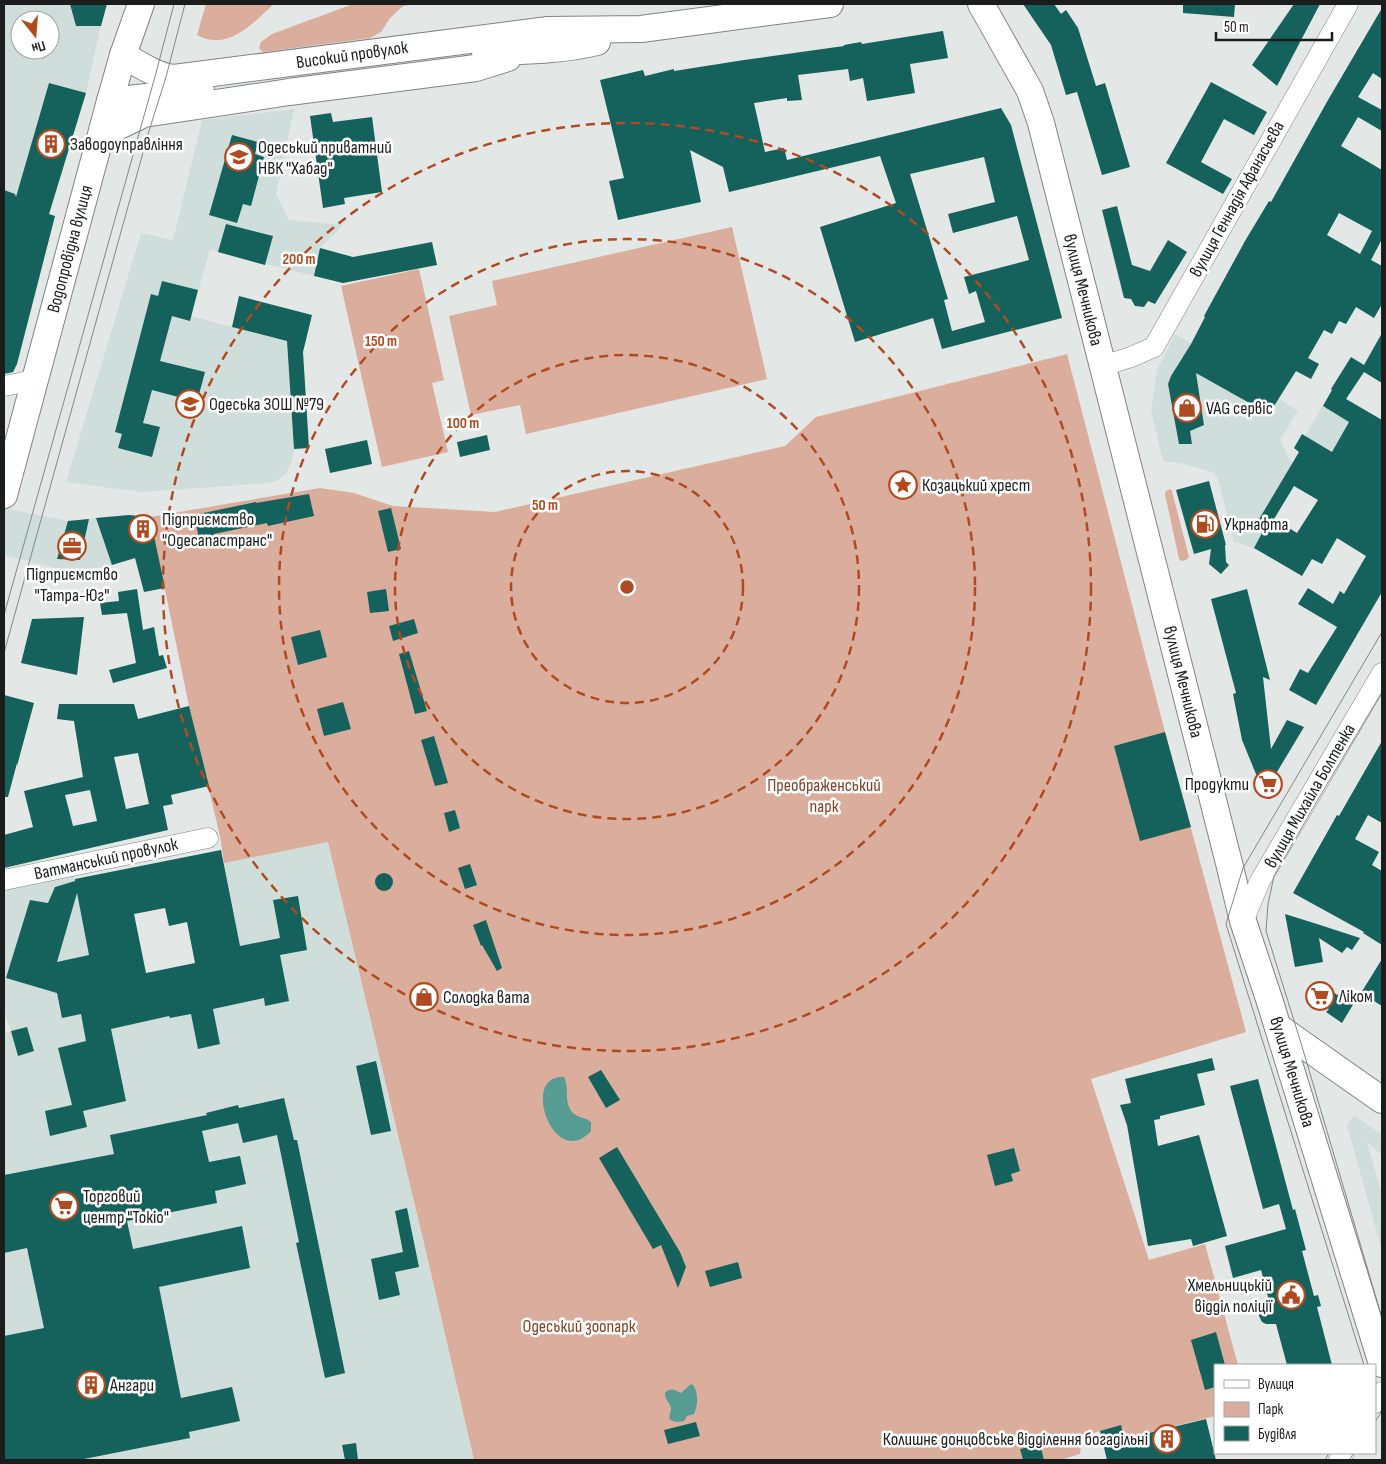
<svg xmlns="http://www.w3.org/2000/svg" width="1386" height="1464" font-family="'Sofia Sans Condensed',sans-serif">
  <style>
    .built { fill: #d0dedb; fill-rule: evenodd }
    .green { fill: #dbad9d }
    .water { fill: #569c93 }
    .building { fill: #14625b; fill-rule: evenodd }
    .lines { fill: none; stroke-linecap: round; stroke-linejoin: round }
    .minor-casing { stroke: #808483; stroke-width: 21 }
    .major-casing { stroke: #808483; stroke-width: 28 }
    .minor { stroke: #fff; stroke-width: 20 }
    .major { stroke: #fff; stroke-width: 26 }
    .tram { stroke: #848786; stroke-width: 1 }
    .ring { fill: none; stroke: #b04a20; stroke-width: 2.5; stroke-dasharray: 9 6 }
    .labels { text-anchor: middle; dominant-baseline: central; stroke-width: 5; stroke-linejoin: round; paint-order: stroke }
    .street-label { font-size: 18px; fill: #1b1d1c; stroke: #fff }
    .poi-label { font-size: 18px; fill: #1b1d1c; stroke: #fff; text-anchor: start }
    .park-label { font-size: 18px; fill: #854026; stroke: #fff }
    .centre { fill: #b04a20; stroke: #fff; stroke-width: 2.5 }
    .ring-label { font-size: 15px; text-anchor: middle; font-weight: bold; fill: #b04a20; stroke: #fff; stroke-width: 5; stroke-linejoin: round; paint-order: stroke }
  </style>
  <rect width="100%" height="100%" fill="#e3e7e6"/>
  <g class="built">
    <path d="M4,4H107L99,34L86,93L49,214L55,216L17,364L13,372L4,376ZM20,20H50V50H20Z"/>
    <polygon points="294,109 276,194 289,220 343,225 320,248 314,276 210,250 191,316 287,341 294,449 292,462 286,473 278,480 270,483 141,492 66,482 141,233 173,240 202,120"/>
    <polygon points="1175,334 1208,353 1298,411 1280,440 1292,464 1255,526 1263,531 1254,548 1234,542 1218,479 1212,472 1184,464 1163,461 1151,411 1157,370"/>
    <polygon points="1332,390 1382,420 1382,482 1305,436"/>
    <polygon points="4,508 68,521 126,515 150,517 158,558 140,557 112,565 86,570 55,568 4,555"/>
    <polygon points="328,841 428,1260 474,1460 4,1460 4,1253 129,1229 129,1221 109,1183 104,1156 4,1175 4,1034 11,1031 4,1010 4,881 72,867 98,995 199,983 224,863"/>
    <polygon points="1354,1116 1382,1134 1382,1155 1367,1142 1382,1195 1382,1251 1347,1125"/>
  </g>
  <g class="green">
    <path d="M206,4H274C253,23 228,52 197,35Z"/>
    <polygon points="353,4 415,4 403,6 390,18 381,32 370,38 263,52 259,48 261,42 272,34"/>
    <polygon points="732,227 767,379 526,434 520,405 471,415 449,316 497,305 492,281"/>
    <polygon points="419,269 444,380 432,383 448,452 382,467 341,286"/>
    <polygon points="1067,354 1165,732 1246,1032 1091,1079 1149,1260 1205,1244 1238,1365 1215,1365 1215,1416 1124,1439 1120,1426 1082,1436 1080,1454 1060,1460 1044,1460 1039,1444 1020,1449 1023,1460 474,1460 428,1260 328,842 224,863 220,836 189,706 150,517 320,488 354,493 393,506 495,512 785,446 816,417"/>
    <polygon points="1171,489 1172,491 1189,557 1186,560 1182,561 1179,559 1165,494 1166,491"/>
  </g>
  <g class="water">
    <path d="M559,1077H564C570,1089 563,1102 573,1113C578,1118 585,1117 591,1122V1131C558,1167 528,1095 551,1080C552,1079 558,1077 559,1077Z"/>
    <path d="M692,1384C699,1391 698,1406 694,1414L687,1416L684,1421L677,1422L670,1420C668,1415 671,1414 671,1408C670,1402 665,1401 665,1393C670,1387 675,1390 681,1393L690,1385Z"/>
  </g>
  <g class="building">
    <polygon points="70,4 107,4 101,26 76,26"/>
    <polygon points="1023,4 1054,4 1061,14 1066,10 1078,28 1096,86 1105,83 1130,167 1102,175 1077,92 1066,95 1051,45"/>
    <polygon points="1183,4 1235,4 1234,17 1183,13"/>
    <polygon points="1294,4 1320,4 1277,86 1252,65"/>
    <path d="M1382,8V79L1373,73L1358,97L1382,110V131L1358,117L1341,146L1382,170V239L1371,260L1382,266V304L1374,318L1356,307L1346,324L1339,321L1332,334L1324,330L1308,358L1319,364L1311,379L1296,371L1269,414L1196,373L1204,425L1190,431L1192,444H1179L1168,384L1171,376L1191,344L1205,317L1204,316L1245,241L1269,201L1271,202L1328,100ZM1339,213L1372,231L1360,254L1327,235Z"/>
    <path d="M943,31L948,58L910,64L915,93L867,101L863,78L850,81L848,69L798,75L802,100L787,101V98L754,103L765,152L784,148L787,160L1001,108L1011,125L1062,318L942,349L933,318L855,342L820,227L896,203L880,156L729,192L723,167L690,150L701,202L618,220L609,181L624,178L600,80L643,70L645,76L674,69V71L744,60L844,46V45L861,42L862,44ZM984,157L995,202L948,214L953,233L1017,216L1029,260L964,277L969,294L976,291L985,322L952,331L944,300L948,299L910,174Z"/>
    <polygon points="1211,82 1267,112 1254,135 1224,119 1201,162 1232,179 1223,194 1166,163"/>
    <polygon points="49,83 86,93 49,214 55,216 17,364 13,372 4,374 4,190 15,194 16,197"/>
    <polygon points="331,113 333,122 372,117 382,192 344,198 345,204 323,208 310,116"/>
    <polygon points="232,135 258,142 255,154 264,157 251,206 243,204 237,223 209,215"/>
    <polygon points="1117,206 1132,265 1150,271 1168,240 1187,252 1155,304 1148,301 1144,307 1135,306 1131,299 1124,298 1102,210"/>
    <polygon points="226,224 273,236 265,265 218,252"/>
    <polygon points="432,242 437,265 343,283 314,276 320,248 353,257"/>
    <polygon points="162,281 198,290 190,321 172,316 160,361 205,372 197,402 152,390 143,423 160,427 152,457 118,448 122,434 115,432 151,294 158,296"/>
    <polygon points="239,296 312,315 303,352 309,448 294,449 287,341 232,327"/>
    <path d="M1382,333V383L1364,372L1346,399L1382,420V592L1316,705L1289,690L1300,669L1308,673L1337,627L1298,604L1308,588L1333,604L1340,591L1344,594L1366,556L1337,538L1322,564L1312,559L1302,576L1254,548L1263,531L1255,526L1299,452L1294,448L1302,434L1332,452L1349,422L1323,406L1332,390L1331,389L1351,357L1364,365ZM1294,486L1318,500L1297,533L1274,519Z"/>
    <polygon points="487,435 490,450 460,457 457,442"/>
    <polygon points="367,440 372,464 330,473 325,449"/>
    <polygon points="1209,481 1226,545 1225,545 1226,562 1229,565 1221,574 1209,564 1211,549 1194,554 1176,490"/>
    <polygon points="309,494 314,516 268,526 267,523 214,534 216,544 201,547 194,515 256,502 256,503"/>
    <polygon points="391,508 401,549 388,552 378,511"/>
    <polygon points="129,515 150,517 165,588 144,592 135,558 112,565 96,518"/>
    <polygon points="89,519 80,560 57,559 68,521"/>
    <polygon points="137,589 143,630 154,627 159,656 163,655 167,668 113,683 109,670 136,663 127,613 102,615 100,603 119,601 118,592"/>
    <polygon points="386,589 389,611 370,613 367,592"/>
    <polygon points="1247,589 1270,680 1263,677 1271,749 1287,720 1304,727 1277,772 1258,779 1242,740 1233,694 1236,693 1211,599"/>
    <polygon points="84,617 77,675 21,663 32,619"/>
    <polygon points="414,619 418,633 393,641 389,626"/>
    <polygon points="320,630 327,657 298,665 291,637"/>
    <polygon points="409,651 427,711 415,714 399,654"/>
    <polygon points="4,695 34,703 17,766 17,763 8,797 4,797"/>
    <polygon points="343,702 351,729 324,736 317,709"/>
    <path d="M59,704H134L138,719L189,706L209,786L171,795L173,804L163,806L168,830L4,868V835L33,827L24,791L83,777L74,721L57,719ZM138,753L149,804L126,809L114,757ZM90,790L97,821L73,826L65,795Z"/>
    <polygon points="1165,732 1191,827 1140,841 1114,746"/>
    <polygon points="434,736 448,783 435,786 421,740"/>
    <polygon points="1382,741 1382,823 1368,815 1355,839 1379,852 1372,865 1382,871 1382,945 1363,933 1364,932 1293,893 1337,815 1339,816"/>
    <polygon points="455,810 460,828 449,832 444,813"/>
    <path d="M221,850L240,946L280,938L273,900L298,896L307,950L280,955L289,1001L265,1006L264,998L213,1009L220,1044L198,1049L191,1014L170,1018L169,1016L111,1029L126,1101L83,1111L87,1127L50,1136L45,1111L72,1105L58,1048L86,1041L81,1014L62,1018L57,993L6,978L30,900L48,903L55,887L75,881V879ZM77,893L89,955L57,962ZM165,908L169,926L187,922L195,963L146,973L134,914Z"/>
    <polygon points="470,864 477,885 465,889 458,868"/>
    <circle cx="384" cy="882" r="9"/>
    <polygon points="1285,914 1317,924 1360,938 1352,950 1347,947 1342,953 1319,938 1323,962 1295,967"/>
    <polygon points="486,920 502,968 497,971 482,945 481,946 473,925"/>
    <polygon points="1382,959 1382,1006 1361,993"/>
    <polygon points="1321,982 1337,995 1339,993 1354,1003 1342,1023 1326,1012 1329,1009 1310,999 1314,993 1309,988"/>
    <polygon points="27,1027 34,1051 18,1056 11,1031"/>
    <polygon points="1212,1058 1215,1070 1197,1074 1205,1105 1160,1116 1160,1119 1154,1120 1158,1146 1199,1135 1227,1236 1193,1246 1191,1239 1148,1246 1127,1125 1120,1105 1131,1103 1125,1079"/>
    <polygon points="376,1061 391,1131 371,1135 356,1066"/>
    <polygon points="601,1070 620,1100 606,1108 588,1077"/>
    <polygon points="1258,1079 1293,1210 1295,1209 1306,1250 1302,1251 1314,1296 1318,1295 1321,1306 1317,1307 1332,1365 1287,1365 1276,1324 1266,1324 1262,1322 1259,1316 1259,1313 1261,1307 1269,1301 1261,1270 1233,1278 1225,1246 1286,1229 1279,1204 1263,1209 1230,1086"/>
    <polygon points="284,1098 294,1140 297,1140 345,1373 325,1378 296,1243 299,1242 277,1135 243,1143 238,1123 202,1131 209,1162 240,1156 246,1184 215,1191 217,1203 127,1221 133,1249 242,1226 250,1268 159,1287 181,1398 232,1387 240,1421 189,1432 190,1438 79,1460 4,1460 4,1336 44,1328 27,1248 4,1253 4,1175 114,1154 110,1135 207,1115 206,1113 238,1105 239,1108"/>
    <polygon points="617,1147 680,1252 686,1267 678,1288 661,1245 653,1249 599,1158"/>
    <polygon points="1014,1148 1020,1171 1011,1174 1013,1181 995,1186 987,1155"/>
    <polygon points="407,1208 419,1267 395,1272 400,1295 379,1300 371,1259 403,1252 395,1211"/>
    <polygon points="738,1262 742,1278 710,1287 705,1271"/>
    <polygon points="1216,1332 1225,1365 1215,1365 1215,1387 1205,1390 1191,1340"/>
    <polygon points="1206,1419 1216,1460 1107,1460 1100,1431 1121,1425 1124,1439"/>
    <polygon points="696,1422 700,1436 668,1444 664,1430"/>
    <polygon points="356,1443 358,1460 345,1460 342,1445"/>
    <polygon points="1040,1444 1044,1460 1023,1460 1020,1449"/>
  </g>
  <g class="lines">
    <defs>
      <g id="minor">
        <polyline points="1103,366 1131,357 1154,347 1348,4"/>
        <polyline points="4,386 34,380"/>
        <polyline points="4,880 208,838"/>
        <polyline points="1243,921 1260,881 1382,673"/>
        <polyline points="1375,1403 1382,1392"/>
        <polyline points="1339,1460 1344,1453"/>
      </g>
      <g id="major">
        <polyline points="981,4 1030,91 1041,123 1229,863 1243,921 1270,1002 1382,1364"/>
        <path d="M485,52C522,51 560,51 597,42"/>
        <path d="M123,55C139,64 156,76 174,78L548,30L641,29L830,4"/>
        <polyline points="110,101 201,91"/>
        <polyline points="102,134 144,114 289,92 476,68 508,58"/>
        <polyline points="4,495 110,101 123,55 141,4"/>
        <polyline points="1278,1027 1382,1100"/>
      </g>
    </defs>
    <use href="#minor" class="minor-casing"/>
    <use href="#major" class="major-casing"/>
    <use href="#minor" class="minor"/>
    <use href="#major" class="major"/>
    <g class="tram">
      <polyline points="4,615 156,73 174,4"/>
      <polyline points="4,653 149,131 166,77 185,4"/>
      <polyline points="1382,692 1314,806 1274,876 1268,904 1266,931 1301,1043 1382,1318"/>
      <polyline points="1364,1365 1226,924 1243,868 1382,632"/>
      <polyline points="1375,1422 1382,1411"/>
      <polyline points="1325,1460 1329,1453"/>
      <polyline points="1349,1460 1354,1453"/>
    </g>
  </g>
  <g class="ring">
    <circle cx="627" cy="587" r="116"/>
    <circle cx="627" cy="587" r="232"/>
    <circle cx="627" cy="587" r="348"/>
    <circle cx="627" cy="587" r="464"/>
  </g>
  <defs>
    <symbol id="building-ring" viewBox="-11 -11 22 22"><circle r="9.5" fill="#fff" stroke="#b04a20" stroke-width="1.5"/><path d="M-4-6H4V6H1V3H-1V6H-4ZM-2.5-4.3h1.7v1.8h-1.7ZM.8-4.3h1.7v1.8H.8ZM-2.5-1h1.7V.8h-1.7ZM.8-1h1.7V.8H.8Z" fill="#b04a20"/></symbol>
    <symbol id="school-ring" viewBox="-11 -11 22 22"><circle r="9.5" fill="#fff" stroke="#b04a20" stroke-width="1.5"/><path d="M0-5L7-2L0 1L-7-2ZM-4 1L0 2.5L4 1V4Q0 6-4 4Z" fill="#b04a20"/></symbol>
    <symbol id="shop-ring" viewBox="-11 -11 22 22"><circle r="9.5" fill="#fff" stroke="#b04a20" stroke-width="1.5"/><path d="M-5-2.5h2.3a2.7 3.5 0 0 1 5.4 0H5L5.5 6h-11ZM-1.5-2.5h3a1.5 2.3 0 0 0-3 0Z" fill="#b04a20"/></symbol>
    <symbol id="sight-ring" viewBox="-11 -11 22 22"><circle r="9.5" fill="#fff" stroke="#b04a20" stroke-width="1.5"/><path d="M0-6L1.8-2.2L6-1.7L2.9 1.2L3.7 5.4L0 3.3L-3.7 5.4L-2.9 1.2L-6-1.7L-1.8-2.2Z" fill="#b04a20"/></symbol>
    <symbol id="fuel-ring" viewBox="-11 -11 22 22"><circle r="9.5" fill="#fff" stroke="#b04a20" stroke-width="1.5"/><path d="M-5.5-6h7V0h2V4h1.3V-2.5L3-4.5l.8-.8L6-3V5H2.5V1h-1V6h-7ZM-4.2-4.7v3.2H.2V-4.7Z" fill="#b04a20"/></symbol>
    <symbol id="office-ring" viewBox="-11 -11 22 22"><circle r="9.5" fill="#fff" stroke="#b04a20" stroke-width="1.5"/><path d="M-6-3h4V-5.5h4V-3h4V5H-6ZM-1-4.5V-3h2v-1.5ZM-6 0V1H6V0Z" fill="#b04a20"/></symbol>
    <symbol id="supermarket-ring" viewBox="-11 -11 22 22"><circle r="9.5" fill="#fff" stroke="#b04a20" stroke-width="1.5"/><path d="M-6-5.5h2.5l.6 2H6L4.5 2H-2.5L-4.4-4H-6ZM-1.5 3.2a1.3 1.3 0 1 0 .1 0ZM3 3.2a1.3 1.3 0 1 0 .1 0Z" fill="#b04a20"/></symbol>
    <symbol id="civic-ring" viewBox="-11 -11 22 22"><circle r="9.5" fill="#fff" stroke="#b04a20" stroke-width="1.5"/><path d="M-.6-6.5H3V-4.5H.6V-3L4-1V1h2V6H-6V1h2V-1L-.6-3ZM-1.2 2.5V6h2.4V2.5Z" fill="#b04a20"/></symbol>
  </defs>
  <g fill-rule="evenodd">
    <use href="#building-ring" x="35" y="128" width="32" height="32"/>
    <use href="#school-ring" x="223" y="141" width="32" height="32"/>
    <use href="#school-ring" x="174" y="388" width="32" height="32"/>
    <use href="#shop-ring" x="1171" y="392" width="32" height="32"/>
    <use href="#sight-ring" x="887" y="469" width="32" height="32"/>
    <use href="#fuel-ring" x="1189" y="508" width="32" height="32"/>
    <use href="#building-ring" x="127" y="513" width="32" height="32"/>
    <use href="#office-ring" x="56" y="530" width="32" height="32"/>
    <use href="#supermarket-ring" x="1252" y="768" width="32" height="32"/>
    <use href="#supermarket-ring" x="1304" y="980" width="32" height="32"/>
    <use href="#shop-ring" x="408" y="981" width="32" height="32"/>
    <use href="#supermarket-ring" x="48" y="1190" width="32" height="32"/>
    <use href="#civic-ring" x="1275" y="1279" width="32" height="32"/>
    <use href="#building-ring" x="75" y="1369" width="32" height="32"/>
    <use href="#building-ring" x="1151" y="1423" width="32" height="32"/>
  </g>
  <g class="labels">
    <g class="street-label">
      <text transform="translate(352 55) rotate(-8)">Високий провулок</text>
      <text transform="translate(1237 199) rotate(-61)">вулиця Геннадія Афанасьєва</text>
      <text transform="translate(70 249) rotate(-75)">Водопровідна вулиця</text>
      <text transform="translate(1083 290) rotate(76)">вулиця Мечникова</text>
      <text transform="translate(1183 682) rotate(76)">вулиця Мечникова</text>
      <text transform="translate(1310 796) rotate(-60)">вулиця Михайла Болтенка</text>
      <text transform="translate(106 859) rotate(-12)">Ватманський провулок</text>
      <text transform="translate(1292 1072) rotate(73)">вулиця Мечникова</text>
    </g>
    <g class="poi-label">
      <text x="70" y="144">Заводоуправління</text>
      <text x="258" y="147">Одеський приватний<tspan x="258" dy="21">НВК "Хабад"</tspan></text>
      <text x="209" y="404">Одеська ЗОШ №79</text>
      <text x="1206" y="408">VAG сервіс</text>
      <text x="922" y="485">Козацький хрест</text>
      <text x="162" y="519">Підприємство<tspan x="162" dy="21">"Одесапастранс"</tspan></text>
      <text x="1224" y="524">Укрнафта</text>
      <text x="72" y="574" text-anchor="middle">Підприємство<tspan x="72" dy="21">"Татра-Юг"</tspan></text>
      <text x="1249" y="784" text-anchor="end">Продукти</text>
      <text x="1339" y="996">Ліком</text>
      <text x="443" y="997">Солодка вата</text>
      <text x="83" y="1196">Торговий<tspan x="83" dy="21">центр "Токіо"</tspan></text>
      <text x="1272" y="1285" text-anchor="end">Хмельницькій<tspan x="1272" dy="21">відділ поліції</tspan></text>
      <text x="110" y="1385">Ангари</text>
      <text x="1148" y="1439" text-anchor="end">Колишнє донцовське відділення богадільні</text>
    </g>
    <g class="park-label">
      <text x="824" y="785">Преображенський<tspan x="824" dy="21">парк</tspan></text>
      <text x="579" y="1326">Одеський зоопарк</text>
    </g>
  </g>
  <circle cx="627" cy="587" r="8" class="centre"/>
  <g class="ring-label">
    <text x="299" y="264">200 m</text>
    <text x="381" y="346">150 m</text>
    <text x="463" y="428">100 m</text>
    <text x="545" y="510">50 m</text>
  </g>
  <rect width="1386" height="1464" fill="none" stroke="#1b1d1c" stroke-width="10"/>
  <rect x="1214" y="1364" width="162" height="90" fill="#ffffff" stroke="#a4a5a4"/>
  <rect x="1224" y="1380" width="25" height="8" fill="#ffffff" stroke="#a4a5a4"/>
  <text x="1258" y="1389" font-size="15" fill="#1b1d1c">Вулиця</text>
  <rect x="1224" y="1402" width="25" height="15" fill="#dbad9d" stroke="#a4a5a4"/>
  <text x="1258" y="1414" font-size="15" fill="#1b1d1c">Парк</text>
  <rect x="1224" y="1426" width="25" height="15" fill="#14625b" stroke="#a4a5a4"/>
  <text x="1258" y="1439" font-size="15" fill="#1b1d1c">Будівля</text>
  <g transform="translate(35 35) rotate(163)"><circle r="24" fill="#ffffff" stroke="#a4a5a4"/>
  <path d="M0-4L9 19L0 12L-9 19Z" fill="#b04a20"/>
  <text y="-8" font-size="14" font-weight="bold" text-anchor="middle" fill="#1b1d1c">Пн</text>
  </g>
  <path d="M1216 32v8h116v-8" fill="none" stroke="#1b1d1c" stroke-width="2.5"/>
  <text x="1224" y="32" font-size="15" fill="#1b1d1c" stroke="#ffffff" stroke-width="4" paint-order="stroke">50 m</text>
</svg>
